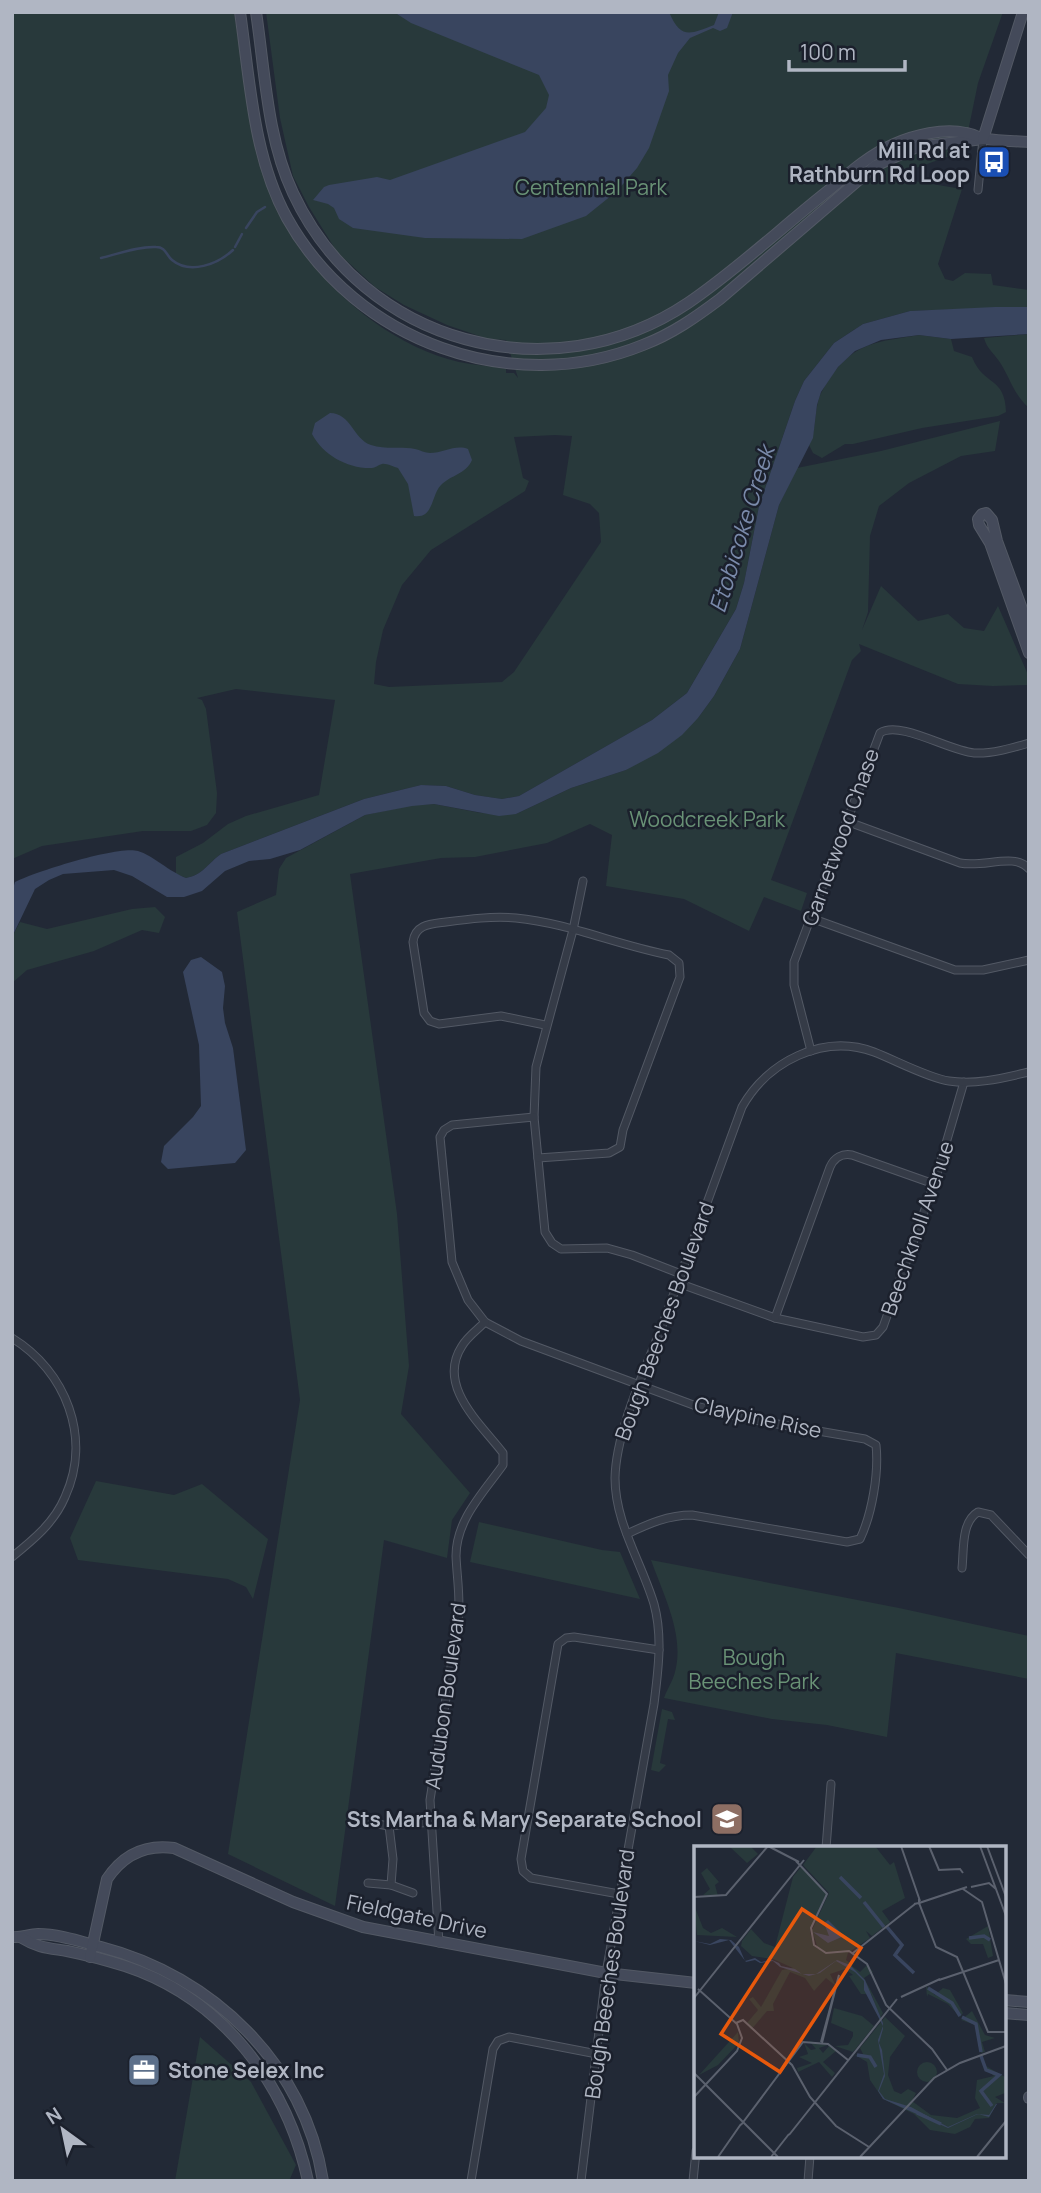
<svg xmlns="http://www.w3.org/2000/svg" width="1041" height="2193" font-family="Manrope,sans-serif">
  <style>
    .green { fill: #28393b; fill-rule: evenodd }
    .water { fill: #39455f }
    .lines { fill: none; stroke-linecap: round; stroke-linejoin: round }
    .stream { stroke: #39455f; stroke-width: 2.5 }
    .street-casing { stroke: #535965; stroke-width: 9 }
    .secondary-casing { stroke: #535965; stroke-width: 12 }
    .street { stroke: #353b47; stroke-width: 7 }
    .secondary { stroke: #444a5a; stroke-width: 10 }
    .labels { text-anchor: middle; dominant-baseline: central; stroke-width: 5; stroke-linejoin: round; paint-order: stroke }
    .poi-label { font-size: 21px; font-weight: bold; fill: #b0b6c3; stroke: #1b202c; text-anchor: end }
    .park-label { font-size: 21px; fill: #699276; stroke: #1b202c }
    .street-label { font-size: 21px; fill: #b0b6c3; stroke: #1b202c }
    .water-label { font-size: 23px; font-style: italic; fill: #7a8aaa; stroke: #1b202c }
    .inset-river { fill: none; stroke: #39455f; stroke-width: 3.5 }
    .inset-road { fill: none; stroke: #5b616e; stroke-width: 2 }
    .view { fill: #e8590c; fill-opacity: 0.15; stroke: #e8590c; stroke-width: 3.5 }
    .inset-edge { fill: none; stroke: #b0b6c3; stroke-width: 3.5 }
  </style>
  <rect width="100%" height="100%" fill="#222936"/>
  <g class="green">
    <path d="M12,12H234C241,58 248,103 259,148C263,168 267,190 277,209C310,278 383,344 459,362C474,365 490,366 506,369V373H514L518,378L506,340L488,339L447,325L404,305L375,287L337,252L309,207L293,176L280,118L266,12H1003L978,83L964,151L890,177L962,189L938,264L945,279L953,281L965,273L991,274L993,285L1029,290V307L910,311L863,324L834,343L804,381L795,401L759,506L744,583L736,609L687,693L652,720L519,796L502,799L475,795L446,786L421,785L364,799L221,854C208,863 203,875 186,878L176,874V857L203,843L228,824L246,816L319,795L335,700L236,689L197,698L202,700L206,709L217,793L216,813L207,825L191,831H143L42,846L12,859ZM555,435L572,436L563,495L590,504L599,513L601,542L514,672L502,682L389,687L374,684L376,662L383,630L402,585L431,550L525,491L529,481L523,478L514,437Z"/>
    <path d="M1029,334V408C1013,394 1010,377 999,361C993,352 987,349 984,338Z"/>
    <path d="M919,335L951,339L954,351L972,357C984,387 1005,376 1006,412L998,416L922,428L853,444H845L822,458L813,453L809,445C816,431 814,417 818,402C820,393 825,386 830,378C855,341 879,342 919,335Z"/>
    <polygon points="1000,421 995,451 961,456 909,483 879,506 870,536 868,612 862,630 881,586 918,621 948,614 964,628 984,631 998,606 1029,677 1029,685 993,686 958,684 859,644 861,651 852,660 771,880 807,893 801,911 764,897 749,931 684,899 606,886 612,835 590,824 547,843 475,857 441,858 350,874 397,1214 409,1366 401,1414 470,1493 452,1520 447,1558 384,1540 335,1906 228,1854 300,1400 237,912 276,895 279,869 286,858 365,815 412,805 434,804 481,813 516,814 571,788 626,770 698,718 714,696 740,649 779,505 797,468 881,451"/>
    <polygon points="155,907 165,917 159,933 142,930 94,951 27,970 12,983 12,937 20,922 47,929 132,909"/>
    <polygon points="96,1481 174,1495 202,1484 268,1539 253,1599 246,1587 228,1579 78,1560 70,1538"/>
    <polygon points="479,1522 602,1550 620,1552 640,1599 470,1562"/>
    <path d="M651,1560L899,1608L1029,1636V1679L896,1653L887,1737L827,1725L772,1719L664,1698C667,1689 673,1681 675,1672C685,1635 663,1594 651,1560Z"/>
    <polygon points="662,1709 672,1712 675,1720 668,1719 660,1763 666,1765 659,1772 651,1770"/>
    <polygon points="200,2037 251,2082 296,2165 289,2181 175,2181"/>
  </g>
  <g class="water">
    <path d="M394,12H669C681,40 690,34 714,25L719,12H733L727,28L720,31L713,28L690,38L678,53L668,75L669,91L649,148L637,168L617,191L586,216L522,239L425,238L353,228L339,219L334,208L328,204L313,200L324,187L329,185L377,177L390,180L525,132L546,108L549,95L539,75L411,23Z"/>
    <path d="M995,307H1029V334L951,339L919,335L881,340L855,351L838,367L821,392L817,405L813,438L779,505L740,649L714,696L698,718L682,735L658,753L626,770L571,788L516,814L499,816L434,804L412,806L365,815L300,850L270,859L249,861L225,871L202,891L184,897H167L132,876L114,870L63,874L49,880L35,889L12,937V892L15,882C34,872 119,845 138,851C152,855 170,872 186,878C203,875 208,863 221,854L364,799L421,785L446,786L475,795L502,799L519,796L652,720L687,693L736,609L744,583L759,506L795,401L804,381L834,343L863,324L910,311Z"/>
    <path d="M330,413C351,413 353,439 371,445C386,450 400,446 415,449C420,450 425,453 430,453C443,453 456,444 468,449L472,460C466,474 451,475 441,485C431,495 434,519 414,516L408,484L398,468C394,467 386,463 382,464C378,465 375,468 372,468C348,469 323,455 312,434L315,423Z"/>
    <polygon points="201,957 222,972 225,986 223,1008 225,1023 233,1048 246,1150 235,1163 168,1169 161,1162 164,1146 193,1117 201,1106 199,1045 183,972 191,960"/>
  </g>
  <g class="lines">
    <g class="stream">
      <polyline points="246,228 257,212 265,207"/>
      <polyline points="235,247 242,234"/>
      <path d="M101,258C118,254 138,246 156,247C166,247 166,255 172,260C190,275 218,264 233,250"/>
    </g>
    <defs>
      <g id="street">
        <polyline points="978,190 983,139"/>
        <path d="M846,821L960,863C984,868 1015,852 1029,869"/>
        <polyline points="583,881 573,930 536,1067 534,1117 545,1232 552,1243 561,1249 607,1248 632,1255 681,1274"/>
        <polyline points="811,918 955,970 983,970 1029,960"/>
        <path d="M811,1051L794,985V962L880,733C900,720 949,751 974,753C992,754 1012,748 1029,743"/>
        <path d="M534,1117L452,1125L444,1130L440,1137L452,1262L468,1300L485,1322L521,1341L696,1406L742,1418L865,1439L876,1445C879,1473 872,1514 860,1539L847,1542L692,1515C668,1515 648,1524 627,1534"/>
        <path d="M538,1158L609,1153L620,1147L623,1130L680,977L679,963L669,955C617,945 568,923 516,918C492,916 469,919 446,922C431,924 415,924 413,942L424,1013L430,1021L439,1024L501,1016L545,1025"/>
        <polyline points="678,1283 775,1318 863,1337 876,1335 883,1327 934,1184 964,1082"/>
        <path d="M775,1318L830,1167C834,1158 842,1153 852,1155L934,1184"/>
        <path d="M12,1338C66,1371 92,1438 65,1497C54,1523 33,1540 12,1557"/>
        <path d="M962,1568C964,1550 961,1522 978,1512L991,1515L1029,1555"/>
        <polyline points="371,1823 389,1826 431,1822"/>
        <polyline points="389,1826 393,1859 391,1885"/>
        <polyline points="826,1848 831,1784"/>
        <polyline points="368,1883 391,1885 413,1893"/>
        <polyline points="619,1894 531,1878 523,1871 521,1859 558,1644 566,1638 574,1637 659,1650"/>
        <path d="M439,1943L430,1800L458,1622C461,1600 457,1579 456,1556C456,1520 483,1493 503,1465V1453C481,1424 436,1386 462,1346C467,1337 477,1330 485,1322"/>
        <polyline points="471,2181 493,2049 498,2041 509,2037 597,2054"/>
        <path d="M581,2181L606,1973L654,1704C658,1671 663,1637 654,1604C641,1561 615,1523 615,1478C616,1431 645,1370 662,1326C689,1253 715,1180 742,1107C767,1062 823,1033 874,1052C895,1060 928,1078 949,1081C976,1085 1003,1078 1029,1072"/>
        <polyline points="693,2181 696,2151"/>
        <polyline points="808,2181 810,2156"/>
      </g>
      <g id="secondary">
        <path d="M240,12C250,81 253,156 287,218C356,342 512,398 643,345C672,334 696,317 720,299L875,166L917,147L983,139"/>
        <path d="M256,12C265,72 267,138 293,193C363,344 551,395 688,303C738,269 782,227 829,190C849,173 869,155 894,144C915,135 943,128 966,133C973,134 979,138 986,139C1000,141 1015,141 1029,142"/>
        <polyline points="983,139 1023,12"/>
        <polyline points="1029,628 997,541 992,520 986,513 982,514 978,519 979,525 990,543 1029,653"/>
        <path d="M12,1937C22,1938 29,1934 38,1934C59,1934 82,1942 101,1947C213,1976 305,2065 323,2181"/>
        <path d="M22,1938C38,1948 49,1948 67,1951C87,1955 106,1960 125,1966C222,1998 287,2083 308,2181"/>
        <path d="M90,1957L107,1879C123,1855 145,1844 174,1848L293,1902L363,1927L606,1973L696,1983"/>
        <polyline points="1004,2000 1029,2002"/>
        <polyline points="1004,2013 1029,2015"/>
        <polyline points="1029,2097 1029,2098"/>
      </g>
    </defs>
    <use href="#street" class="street-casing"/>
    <use href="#secondary" class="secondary-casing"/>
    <use href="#street" class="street"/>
    <use href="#secondary" class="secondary"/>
  </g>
  <defs>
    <symbol id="bus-square" viewBox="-11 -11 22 22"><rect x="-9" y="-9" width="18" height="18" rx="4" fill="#1a4fb4" stroke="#1b202c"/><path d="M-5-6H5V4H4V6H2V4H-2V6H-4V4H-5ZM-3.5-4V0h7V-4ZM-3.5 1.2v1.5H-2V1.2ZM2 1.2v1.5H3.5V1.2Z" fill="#fff"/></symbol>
    <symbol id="school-square" viewBox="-11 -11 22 22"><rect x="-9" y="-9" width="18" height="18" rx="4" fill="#8d6e63" stroke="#1b202c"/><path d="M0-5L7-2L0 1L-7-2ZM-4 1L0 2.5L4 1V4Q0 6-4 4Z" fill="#fff"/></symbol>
    <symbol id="office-square" viewBox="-11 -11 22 22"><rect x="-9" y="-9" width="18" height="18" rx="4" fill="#5c6f8a" stroke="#1b202c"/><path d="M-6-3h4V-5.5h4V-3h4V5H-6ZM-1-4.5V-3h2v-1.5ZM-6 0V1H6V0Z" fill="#fff"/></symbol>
  </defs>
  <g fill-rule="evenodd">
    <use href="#bus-square" x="975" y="143" width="38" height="38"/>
    <use href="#school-square" x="708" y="1800" width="38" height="38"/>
    <use href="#office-square" x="125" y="2051" width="38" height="38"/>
  </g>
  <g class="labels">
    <g class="poi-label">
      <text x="970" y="150">Mill Rd at<tspan x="970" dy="24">Rathburn Rd Loop</tspan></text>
      <text x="702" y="1819">Sts Martha &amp; Mary Separate School</text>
      <text x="168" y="2070" text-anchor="start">Stone Selex Inc</text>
    </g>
    <g class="park-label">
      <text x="591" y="187">Centennial Park</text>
      <text x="707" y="819">Woodcreek Park</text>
      <text x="754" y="1657">Bough<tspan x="754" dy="24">Beeches Park</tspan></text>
    </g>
    <g class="street-label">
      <text transform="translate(840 837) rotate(-70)">Garnetwood Chase</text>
      <text transform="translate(917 1228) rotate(-71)">Beechknoll Avenue</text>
      <text transform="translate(664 1321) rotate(-70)">Bough Beeches Boulevard</text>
      <text transform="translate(758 1417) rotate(12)">Claypine Rise</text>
      <text transform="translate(445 1696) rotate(-82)">Audubon Boulevard</text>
      <text transform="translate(417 1916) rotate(12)">Fieldgate Drive</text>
      <text transform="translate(609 1974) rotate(-82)">Bough Beeches Boulevard</text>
    </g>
    <g class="water-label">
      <text transform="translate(741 529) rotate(-73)">Etobicoke Creek</text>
    </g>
  </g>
  <g transform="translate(694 1846)">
    <rect width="312" height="312" fill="#222936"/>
    <path d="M56,0L64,8L53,17L36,1ZM123,0H181L196,19L200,16L211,52L188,65L196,76L178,90L172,85L176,92L154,107L152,114L156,117L159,114L158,120L166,126L173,119L179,126L170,132L189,167L186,172L177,148H167L155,130L159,129L151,123L136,128L142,140L132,132L120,145L111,132L96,126L79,158L80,165H73L57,184L53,177L64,164L55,153L59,151L67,161L88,124L99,122L79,113L58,110L47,100L48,95L57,83L70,97L81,101L99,31L107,21L133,48L116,85L119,98L124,103L118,84L135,47L109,19ZM13,22L25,36L21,39L24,50L9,49L16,43L7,27ZM0,59L9,82L17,87L28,82L43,91L3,89ZM294,80L299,110L294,112L289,98H277L272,93ZM232,140L241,149L249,142L256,144L269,167L266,171L254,158L234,148L233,151ZM140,162L168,170L180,180L159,206L141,200L154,199L159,190V186L137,177ZM278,165L291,189L301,192L288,196L291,206L287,207L281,179L267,174ZM191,171L211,190L196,211L194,229L200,245L207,248L214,243L222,247L218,255L237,269L263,272L286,262L281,252L283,234L300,230L290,222L288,209L292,220L311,231V247L301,251L311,257H303L295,272L281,273L276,281L261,288L236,284L220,268L189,253L176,234L173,216L161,209L169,208L166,202ZM44,186L45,197L24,219L5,229ZM115,195L134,199L125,202L129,207L135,200L142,205L129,216L141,227L138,231L125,216L104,226L103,222L118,217L105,211L114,208L110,197L117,204L122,203ZM223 226a10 10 0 1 1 20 0a10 10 0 1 1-20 0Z" fill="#28393b"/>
    <path d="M134,74L150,90L134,97L119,86L135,90L130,77ZM26,93L37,94L45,101L51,115L61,112L67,116L78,114L85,117L87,120L101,123L108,128H122L143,114L156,119L171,134L189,177V183L185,197L188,204L191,230L185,245L191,253L217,261L254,281L283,268L295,269L302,258L311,257L303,258L295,271L284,268L254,282L189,253L184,245L190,228L184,194L189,180L170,144V135L161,126L142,115L126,127L115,130L86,121L79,115L66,117L61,114L52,116L35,94L16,99L0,95L16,98Z" fill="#39455f"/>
    <path class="inset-river" d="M146,31L167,52M170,56L190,81M193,81L208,99L201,109L220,127M275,92L290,90L296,94M234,142L258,157L266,170M268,171L282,178L287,206M163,209L176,211L182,221M287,210L292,224L305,229L287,245L298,260M223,267L247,278"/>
    <path class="inset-road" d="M74,0L105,16M207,0L226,55M235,0L245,24L266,23L269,27M286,0L312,70M293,0L312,51M102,15L133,48L117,82L120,99L132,107L155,105L173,118L192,159L238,203L253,224M277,41L295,37L302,43M269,43L288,56L312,138M0,51L32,49L74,0M225,53V57L273,41M220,58L225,57L242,101L263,111L294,186H312M159,107L221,58M245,134L305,114M207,151L246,133M0,152L110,14M42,177L49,174L98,219L116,251L142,280L175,301M127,196L145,129L128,197M0,227L84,311M0,251L43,205L48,192L43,178L4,143M47,279L109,196L134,198L154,214M95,289L203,153M24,311L47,278M77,311L95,288M166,311L240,232L266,217L312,200M283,311L312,275"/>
    <path class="view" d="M108,63L167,102L86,226L27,188Z"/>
    <rect width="312" height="312" class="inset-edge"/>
  </g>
  <rect width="1041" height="2193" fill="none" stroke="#b0b6c3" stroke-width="28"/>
  <g transform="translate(63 2130) rotate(327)" stroke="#1b202c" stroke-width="5" paint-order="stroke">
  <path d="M0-5L12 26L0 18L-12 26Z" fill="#b0b6c3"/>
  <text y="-10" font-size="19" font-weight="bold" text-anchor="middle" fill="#b0b6c3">N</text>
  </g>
  <path d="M789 60v10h116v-10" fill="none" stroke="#b0b6c3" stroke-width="3.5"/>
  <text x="800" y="60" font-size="21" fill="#b0b6c3" stroke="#1b202c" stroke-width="5" paint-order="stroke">100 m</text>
</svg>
